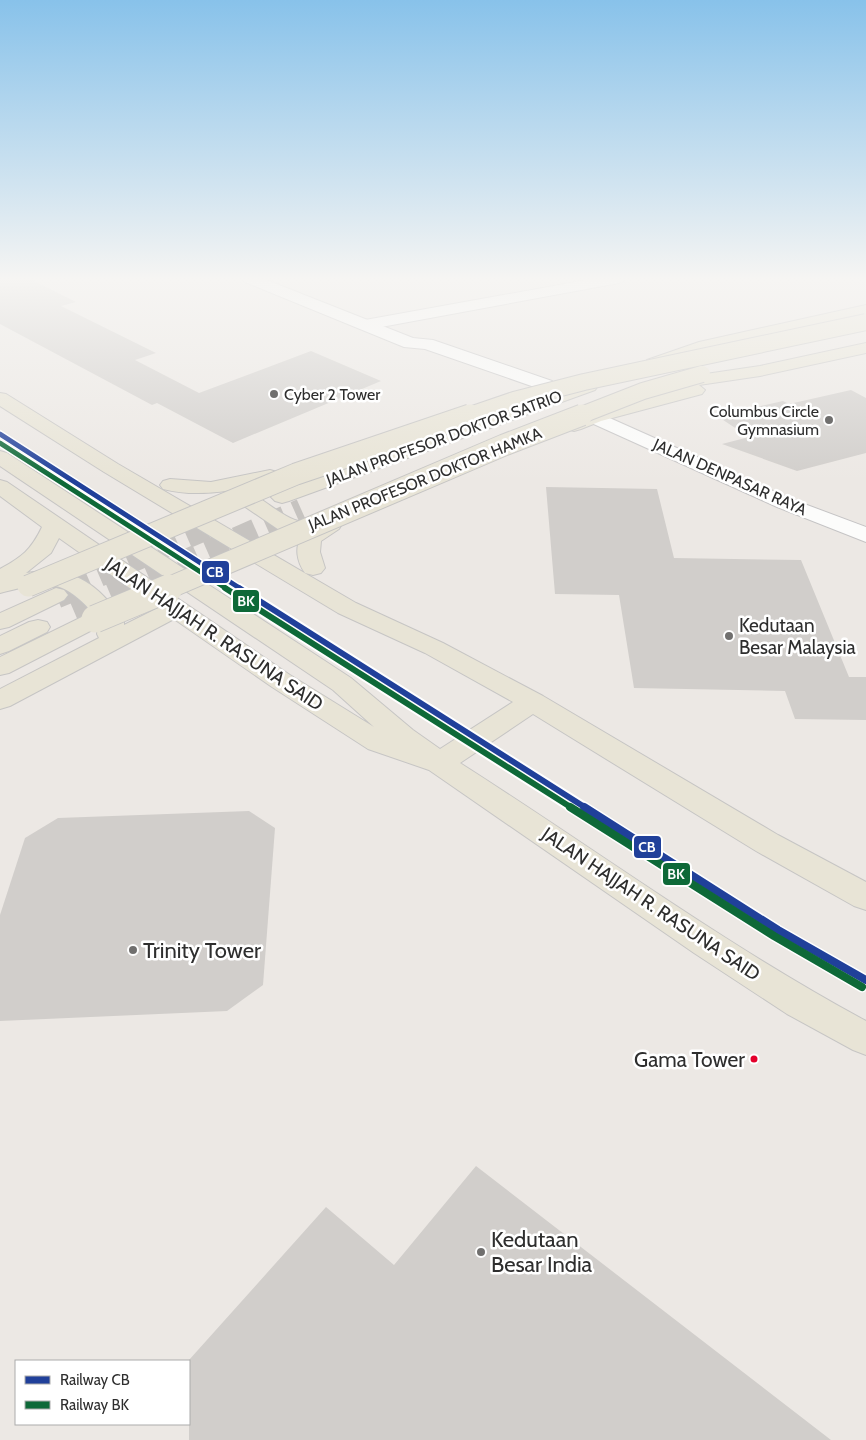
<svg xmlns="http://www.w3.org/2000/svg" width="866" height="1440" font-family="Cabin,sans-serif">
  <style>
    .building { fill: #d1cecb }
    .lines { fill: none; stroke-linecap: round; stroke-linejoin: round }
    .primary-tunnel-far1 { stroke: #c6c3c0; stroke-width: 21; stroke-dasharray: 21 11; stroke-linecap: butt }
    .primary-tunnel { stroke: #c6c3c0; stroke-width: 27; stroke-dasharray: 27 13; stroke-linecap: butt }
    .minor-casing { stroke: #c5c4c5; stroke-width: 2 }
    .tertiary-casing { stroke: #c5c4c5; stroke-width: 2 }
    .primary-casing { stroke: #c6c5c4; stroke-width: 2 }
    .minor { fill: #fcfcfb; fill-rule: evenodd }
    .tertiary { fill: #fcfcfb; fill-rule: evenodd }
    .primary { fill: #e8e4d6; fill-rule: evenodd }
    .primary-bridge-far2-casing { stroke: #c6c5c4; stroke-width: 18; stroke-linecap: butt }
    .primary-bridge-far1-casing { stroke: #c6c5c4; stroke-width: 23; stroke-linecap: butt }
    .primary-bridge-casing { stroke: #c6c5c4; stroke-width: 29; stroke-linecap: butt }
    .primary-bridge-far2 { stroke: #e8e4d6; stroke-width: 16 }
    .primary-bridge-far1 { stroke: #e8e4d6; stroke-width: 21 }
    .primary-bridge { stroke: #e8e4d6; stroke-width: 27 }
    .rail-1-far2-casing { stroke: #fff; stroke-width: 8 }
    .rail-1-far1-casing { stroke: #fff; stroke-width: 10 }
    .rail-1-casing { stroke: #fff; stroke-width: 11 }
    .rail-2-far2-casing { stroke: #fff; stroke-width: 8 }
    .rail-2-far1-casing { stroke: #fff; stroke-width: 10 }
    .rail-2-casing { stroke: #fff; stroke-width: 11 }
    .rail-1-far2 { stroke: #20409a; stroke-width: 5 }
    .rail-1-far1 { stroke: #20409a; stroke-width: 6 }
    .rail-1 { stroke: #20409a; stroke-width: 8 }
    .rail-2-far2 { stroke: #0e6938; stroke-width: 5 }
    .rail-2-far1 { stroke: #0e6938; stroke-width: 6 }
    .rail-2 { stroke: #0e6938; stroke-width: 8 }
    .poi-dot { fill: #706f6e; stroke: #fff; stroke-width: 2 }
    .bus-dot { fill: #e4002b; stroke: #fff; stroke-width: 2 }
    .labels { text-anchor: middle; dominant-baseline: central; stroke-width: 5; stroke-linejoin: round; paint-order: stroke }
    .far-poi-label { font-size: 16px; fill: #2e2e2e; stroke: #fff; text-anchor: start }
    .far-street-label { font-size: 16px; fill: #2e2e2e; stroke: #fff }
    .poi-label { font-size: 19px; fill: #2e2e2e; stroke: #fff; text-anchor: start }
    .street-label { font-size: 19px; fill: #2e2e2e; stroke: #fff }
    .near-bus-label { font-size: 21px; fill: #2e2e2e; stroke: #fff; text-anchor: end }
    .near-poi-label { font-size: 22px; fill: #2e2e2e; stroke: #fff; text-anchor: start }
    .line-badge { stroke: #fff; stroke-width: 2 }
    .badge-label { font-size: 14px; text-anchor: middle; font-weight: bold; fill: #fff }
  </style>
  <rect width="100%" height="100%" fill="#ece8e4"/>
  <g class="building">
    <polygon points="0,279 30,279 76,302 61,306 156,353 135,360 199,393 311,351 381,381 233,443 157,403 152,405 0,324"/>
    <polygon points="851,390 866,398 866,453 797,471 722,444 749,437 717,416 783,401 789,404"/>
    <polygon points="546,487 657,489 674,558 801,560 849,677 866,677 866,720 795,719 785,691 634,688 619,595 555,594"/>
    <polygon points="249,811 275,828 263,985 227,1011 0,1021 0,915 25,838 58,818"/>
    <polygon points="476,1166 831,1440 189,1440 189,1360 326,1207 394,1265"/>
  </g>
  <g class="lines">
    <g class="primary-tunnel-far1">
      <polyline points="70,589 215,526"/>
      <polyline points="119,589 301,509"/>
    </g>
    <g class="primary-tunnel">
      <polyline points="56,595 73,588"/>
      <polyline points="73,609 122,588"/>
    </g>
    <defs>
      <polygon id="minor" points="592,279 626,279 619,283 365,330 359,328 357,325 359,322 365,320"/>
      <g id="tertiary">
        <polygon points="243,279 264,279 413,338 433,340 552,381 555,385 552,389 546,390 540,389 425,349 404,347 245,282"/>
        <polygon points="594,411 791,499 866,527 866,542 777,507 587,421 585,417 587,413"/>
      </g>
      <g id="primary">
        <polygon points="866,305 866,315 710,350 653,369 647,368 644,364 647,360 699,342"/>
        <path d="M866,343V353L760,376L699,385L705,390L702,394L601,421L581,429L574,431L567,429L565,425C574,412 666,392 687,387L671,389L665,388L662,384L665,380L760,366Z"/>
        <polygon points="589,381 595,382 598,386 595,390 289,501 282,503 275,501 271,497 275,493"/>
        <path d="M0,393L6,394L118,464L356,603L443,643L543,696L778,835L866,882V910L854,906L756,851L533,714L460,763C595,849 725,945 866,1021V1055L853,1050L787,1014L694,953L429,770L368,749L272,687L174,619L10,706L0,709V689L99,638L97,634L98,627L9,673L0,675V657L92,612C60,576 43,582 0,593V569C22,557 31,550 42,527L0,496V480L7,482L290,675L374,727L333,690L0,466V451L7,453L351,678L413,730L440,749L513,702L425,653L338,613L104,472L0,406ZM59,538L158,608L124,625V622C99,584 73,565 26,573L51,553Z"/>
        <path d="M270,470L277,472L280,476L262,492L259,498C275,508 293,525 312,522C322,521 328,517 339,519L342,524L339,529L321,541L320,552L325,568L321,573L313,575L305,573C297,562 294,547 302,536L285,534L241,504L237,500L244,488C216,493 191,496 163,489L160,485L163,481L170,479L211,482Z"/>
        <polygon points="56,588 64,590 68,595 64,600 9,627 0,629 0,613"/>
        <polygon points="38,620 47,622 50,627 47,632 9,651 0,654 0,636 29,622"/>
      </g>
    </defs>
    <use href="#minor" class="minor-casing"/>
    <use href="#tertiary" class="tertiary-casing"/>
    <use href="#primary" class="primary-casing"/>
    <use href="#minor" class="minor"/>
    <use href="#tertiary" class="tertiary"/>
    <use href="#primary" class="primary"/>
    <defs>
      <g id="primary-bridge-far2">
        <polyline points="467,416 514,400 584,382 866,322"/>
        <polyline points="579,416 643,391 702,374"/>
      </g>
      <g id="primary-bridge-far1">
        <polyline points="28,586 296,474 470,415"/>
        <polyline points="166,589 504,445 582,415"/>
      </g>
      <polyline id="primary-bridge" points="95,619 169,588"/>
    </defs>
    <use href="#primary-bridge-far2" class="primary-bridge-far2-casing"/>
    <use href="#primary-bridge-far1" class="primary-bridge-far1-casing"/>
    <use href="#primary-bridge" class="primary-bridge-casing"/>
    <use href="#primary-bridge-far2" class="primary-bridge-far2"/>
    <use href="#primary-bridge-far1" class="primary-bridge-far1"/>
    <use href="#primary-bridge" class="primary-bridge"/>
    <defs>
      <polyline id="rail-1-far2" points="0,434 241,589"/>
      <polyline id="rail-1-far1" points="239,588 586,808"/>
      <polyline id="rail-1" points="584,807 778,930 866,980"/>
      <polyline id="rail-2-far2" points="0,443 227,589"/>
      <polyline id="rail-2-far1" points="225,588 572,808"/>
      <polyline id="rail-2" points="570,807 774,936 862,987"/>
    </defs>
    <use href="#rail-1-far2" class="rail-1-far2-casing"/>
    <use href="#rail-1-far1" class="rail-1-far1-casing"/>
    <use href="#rail-1" class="rail-1-casing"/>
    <use href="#rail-2-far2" class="rail-2-far2-casing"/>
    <use href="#rail-2-far1" class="rail-2-far1-casing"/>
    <use href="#rail-2" class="rail-2-casing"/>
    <use href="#rail-1-far2" class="rail-1-far2"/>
    <use href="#rail-1-far1" class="rail-1-far1"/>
    <use href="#rail-1" class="rail-1"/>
    <use href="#rail-2-far2" class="rail-2-far2"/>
    <use href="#rail-2-far1" class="rail-2-far1"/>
    <use href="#rail-2" class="rail-2"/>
  </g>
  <linearGradient id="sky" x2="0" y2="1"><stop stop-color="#88c2ea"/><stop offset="0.58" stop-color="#f6f5f3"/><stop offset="1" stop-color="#f6f5f3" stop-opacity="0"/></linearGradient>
  <rect width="866" height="481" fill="url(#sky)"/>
  <g class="poi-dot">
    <circle cx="274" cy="394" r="5"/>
    <circle cx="829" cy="420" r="5"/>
    <circle cx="729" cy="636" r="5"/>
    <circle cx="133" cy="950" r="5"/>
    <circle cx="481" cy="1252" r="5"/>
  </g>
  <circle class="bus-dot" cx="754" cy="1059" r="4.5"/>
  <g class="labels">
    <g class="far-poi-label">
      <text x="284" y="394">Cyber 2 Tower</text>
      <text x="819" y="411" text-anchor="end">Columbus Circle<tspan x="819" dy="18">Gymnasium</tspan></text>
    </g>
    <g class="far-street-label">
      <text transform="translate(444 438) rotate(-20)">JALAN PROFESOR DOKTOR SATRIO</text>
      <text transform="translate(730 477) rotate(24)">JALAN DENPASAR RAYA</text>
      <text transform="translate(425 479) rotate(-22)">JALAN PROFESOR DOKTOR HAMKA</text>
    </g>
    <g class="poi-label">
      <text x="739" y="625">Kedutaan<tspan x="739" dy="22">Besar Malaysia</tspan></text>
    </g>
    <g class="street-label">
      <text transform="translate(214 634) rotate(34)">JALAN HAJJAH R. RASUNA SAID</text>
      <text transform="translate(651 904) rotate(34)">JALAN HAJJAH R. RASUNA SAID</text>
    </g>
    <g class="near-bus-label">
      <text x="745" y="1059">Gama Tower</text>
    </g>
    <g class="near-poi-label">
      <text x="143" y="950">Trinity Tower</text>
      <text x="491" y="1239">Kedutaan<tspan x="491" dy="25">Besar India</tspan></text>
    </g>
  </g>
  <g class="line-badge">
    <rect x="201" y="560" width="29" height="24" rx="5" fill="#20409a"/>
    <rect x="232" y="589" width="28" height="24" rx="5" fill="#0e6938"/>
    <rect x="633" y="835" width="29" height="24" rx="5" fill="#20409a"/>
    <rect x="662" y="862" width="29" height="24" rx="5" fill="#0e6938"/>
  </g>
  <g class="badge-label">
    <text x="215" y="577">CB</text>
    <text x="246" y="606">BK</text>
    <text x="647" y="852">CB</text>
    <text x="676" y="879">BK</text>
  </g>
  <rect x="15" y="1360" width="175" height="65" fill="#ffffff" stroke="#ababab"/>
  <rect x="25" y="1376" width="25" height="8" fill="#20409a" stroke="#ababab"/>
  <text x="60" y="1385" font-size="15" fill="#2e2e2e">Railway CB</text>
  <rect x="25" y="1401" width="25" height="8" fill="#0e6938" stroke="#ababab"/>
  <text x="60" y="1410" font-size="15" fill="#2e2e2e">Railway BK</text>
</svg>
